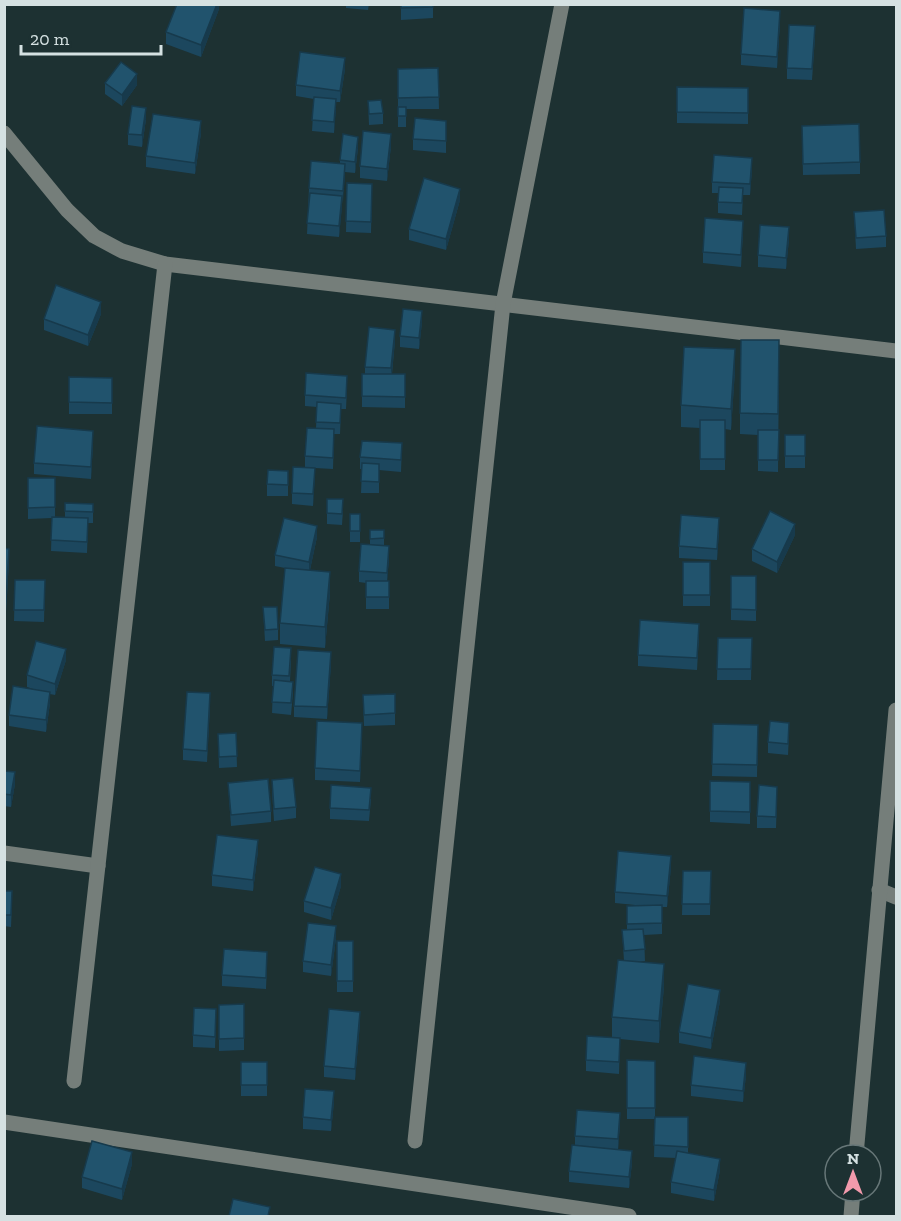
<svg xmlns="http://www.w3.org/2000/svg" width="901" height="1221" font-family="'Zilla Slab',serif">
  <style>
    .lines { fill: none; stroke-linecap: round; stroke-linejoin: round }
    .minor { stroke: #757e7a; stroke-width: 15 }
    .wall { fill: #1c475e }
    .shaded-wall { fill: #173a4c }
    .building { fill: #21536d; stroke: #173a4c; stroke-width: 1.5 }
  </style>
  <rect width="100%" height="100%" fill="#1d3132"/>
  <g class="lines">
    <g class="minor">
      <polyline points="4,133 67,210 94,236 122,251 165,264 896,351"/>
      <polyline points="4,853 98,866"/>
      <polyline points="879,890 896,897"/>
      <polyline points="74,1081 165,264"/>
      <polyline points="4,1122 629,1216"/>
      <polyline points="415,1141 503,304 562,4"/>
      <polyline points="856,1155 896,710"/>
      <polyline points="851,1216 853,1191"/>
    </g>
  </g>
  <g class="wall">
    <polygon points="219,4 219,9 201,57 166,44 166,32"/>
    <polygon points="346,4 369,4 368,10 346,8"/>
    <polygon points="401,4 433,4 433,18 401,20"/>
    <polygon points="780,22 777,68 741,65 741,54"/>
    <polygon points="815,37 812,80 787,79 787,68"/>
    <polygon points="438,68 439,109 406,109 406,127 398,127 398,69"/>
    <polygon points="345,69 340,102 336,102 334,133 312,131 314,99 296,96 296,85"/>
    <polygon points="105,83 137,85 122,106 105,94"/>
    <polygon points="677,87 748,88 748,124 677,123"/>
    <polygon points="368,101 383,113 383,124 369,125"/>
    <polygon points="146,119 142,147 128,145 128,134"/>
    <polygon points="446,121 446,153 413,150 413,139"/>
    <polygon points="201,133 195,174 146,167 146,156"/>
    <polygon points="802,137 860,162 860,174 803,175"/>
    <polygon points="391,146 387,181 360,178 360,166"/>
    <polygon points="358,148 355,173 345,172 339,237 307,234 309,188 340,163 340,160"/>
    <polygon points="752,169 750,195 743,195 742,215 718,213 718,193 712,193 712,182"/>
    <polygon points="347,183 372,184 371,233 346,232"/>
    <polygon points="460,200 446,250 409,240 409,229"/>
    <polygon points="854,212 886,236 886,247 856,249"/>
    <polygon points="743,232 741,267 703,263 703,252"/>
    <polygon points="789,239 786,269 758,267 758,255"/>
    <polygon points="101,314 88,346 44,330 44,319"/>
    <polygon points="422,322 419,349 400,347 400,336"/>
    <polygon points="395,341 392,374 405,374 405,408 362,407 362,374 365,374 365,367"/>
    <polygon points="779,362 778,472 758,471 758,435 740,434 740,413"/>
    <polygon points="735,370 731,430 725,429 725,470 700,470 700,428 681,427 681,405"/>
    <polygon points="69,377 112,378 112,414 69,414"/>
    <polygon points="347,387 346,409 341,409 340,434 334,434 333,469 315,468 313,506 292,504 292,493 305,467 305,456 316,428 317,407 305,406 305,395"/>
    <rect x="785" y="435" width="20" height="33"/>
    <polygon points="93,442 91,479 34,474 34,463"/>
    <polygon points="402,443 401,472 379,470 379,493 361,493 362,469 360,469 360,457"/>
    <polygon points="288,471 288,496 267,496 267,484"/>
    <polygon points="28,478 55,478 55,517 65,517 65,503 93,504 93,523 88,523 87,553 51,551 52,518 28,519"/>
    <polygon points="327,499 343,510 342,525 327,524"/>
    <rect x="350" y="514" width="10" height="28"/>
    <polygon points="370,530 384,538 384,546 389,558 387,581 389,581 389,609 366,609 366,583 359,582 359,571 370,545"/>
    <polygon points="719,530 717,560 679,558 679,546"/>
    <polygon points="795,535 777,573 752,561 752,549"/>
    <polygon points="317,537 310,570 330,593 325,648 280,644 280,623 285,568 275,566 275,555"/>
    <polygon points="4,548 9,560 6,612 4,612"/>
    <rect x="683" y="562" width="27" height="44"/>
    <polygon points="731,576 756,576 756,621 731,620"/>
    <polygon points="15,580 45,580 44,622 14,621"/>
    <polygon points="263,607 278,629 278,640 265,641"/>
    <polygon points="699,635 697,670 638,666 638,655"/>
    <polygon points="718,638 752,638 751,680 717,680"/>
    <polygon points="66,660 55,695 50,694 50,703 46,732 9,726 9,715 36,690 27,687 27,675"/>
    <polygon points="291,660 290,681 293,693 291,715 272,713 273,686 272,686 272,675"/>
    <polygon points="331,664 327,719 294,717 294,706"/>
    <polygon points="395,694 395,725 364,726 363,695"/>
    <polygon points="210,705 207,762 183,760 183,749"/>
    <polygon points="713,724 758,725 757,777 712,776"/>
    <polygon points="236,733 237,767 219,768 218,734"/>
    <polygon points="789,734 788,755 768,753 768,742"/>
    <polygon points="362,735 360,782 315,780 315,768"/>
    <polygon points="4,771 15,784 11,807 4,806"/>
    <polygon points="272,780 296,807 296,818 274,821 272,791"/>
    <polygon points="710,781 750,782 750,824 710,822"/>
    <polygon points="228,783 271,811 271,822 231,826"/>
    <polygon points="777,798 776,828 757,828 757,816"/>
    <polygon points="371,799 369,821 330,819 330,808"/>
    <polygon points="258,851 253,891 212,886 212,875"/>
    <polygon points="671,867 667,907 662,907 662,934 644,935 645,961 633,962 664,986 659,1043 620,1039 619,1074 586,1071 586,1060 612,1038 612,1017 624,961 622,930 627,930 627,906 645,906 615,903 615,892"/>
    <polygon points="683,871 711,871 710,915 682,915"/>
    <polygon points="341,886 331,920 304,912 304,901"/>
    <polygon points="4,891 12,903 11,927 4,926"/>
    <polygon points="336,938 331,976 303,972 303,961"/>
    <rect x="337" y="941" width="16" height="51"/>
    <polygon points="267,963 266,989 222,986 222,975"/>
    <polygon points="720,1001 711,1049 679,1043 679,1032"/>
    <polygon points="244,1004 244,1050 219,1051 219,1005"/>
    <polygon points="216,1020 215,1048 193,1047 193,1035"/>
    <polygon points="360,1023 355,1080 324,1077 324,1066"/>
    <polygon points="627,1060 655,1061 655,1117 688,1117 688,1153 720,1170 714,1201 671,1193 671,1182 676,1158 654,1157 655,1119 627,1119"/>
    <rect x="241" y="1062" width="26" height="34"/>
    <polygon points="746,1075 743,1102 691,1096 691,1085"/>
    <polygon points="334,1102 331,1131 303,1129 303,1117"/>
    <polygon points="620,1124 618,1150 632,1163 629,1188 569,1182 569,1171 575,1146 575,1136"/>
    <polygon points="132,1164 122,1200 82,1188 82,1177"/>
  </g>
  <g class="shaded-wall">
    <polygon points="217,4 219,4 219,9 201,57 201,45"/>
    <polygon points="780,11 780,22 777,68 777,57"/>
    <polygon points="345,58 345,69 340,102 340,91"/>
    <polygon points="137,74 137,85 122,106 122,95"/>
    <polygon points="336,99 336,110 334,133 334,122"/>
    <polygon points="146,108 146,119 142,147 142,135"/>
    <polygon points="201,121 201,133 195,174 195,163"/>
    <polygon points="391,134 391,146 387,181 387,169"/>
    <polygon points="358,137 358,148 355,173 355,162"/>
    <polygon points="752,158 752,169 750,195 750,184"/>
    <polygon points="345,164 345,175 343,202 343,191"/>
    <polygon points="460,189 460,200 446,250 446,239"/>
    <polygon points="342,196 342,207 339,237 339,226"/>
    <polygon points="789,227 789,239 786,269 786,258"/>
    <polygon points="101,302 101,314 88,346 88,335"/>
    <polygon points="422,311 422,322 419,349 419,338"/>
    <polygon points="395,330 395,341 391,380 391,368"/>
    <polygon points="735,349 735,370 731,430 731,409"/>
    <polygon points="93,431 93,442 91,479 91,467"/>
    <polygon points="315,468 315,479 313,506 313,494"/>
    <polygon points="719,518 719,530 717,560 717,549"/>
    <polygon points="795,524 795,535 777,573 777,562"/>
    <polygon points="317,526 317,537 309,574 309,562"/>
    <polygon points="389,546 389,558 387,585 387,573"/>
    <polygon points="330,572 330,593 325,648 325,627"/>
    <polygon points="66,649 66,660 55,695 55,684"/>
    <polygon points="331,652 331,664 327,719 327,707"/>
    <polygon points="50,692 50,703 46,732 46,720"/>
    <polygon points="362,723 362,735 360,782 360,771"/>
    <polygon points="15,772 15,784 11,807 11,795"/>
    <polygon points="258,840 258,851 253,891 253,880"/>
    <polygon points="671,856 671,867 667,907 667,896"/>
    <polygon points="341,874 341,886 331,920 331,908"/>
    <polygon points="336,926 336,938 331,976 331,965"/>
    <polygon points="664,964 664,986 659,1043 659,1021"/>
    <polygon points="720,990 720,1001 711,1049 711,1038"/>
    <polygon points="360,1012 360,1023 355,1080 355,1069"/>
    <polygon points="746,1063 746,1075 743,1102 743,1091"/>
    <polygon points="334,1091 334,1102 331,1131 331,1120"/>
    <polygon points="620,1113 620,1124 618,1150 618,1139"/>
    <polygon points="632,1151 632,1163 629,1188 629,1177"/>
    <polygon points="132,1152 132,1164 122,1200 122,1189"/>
    <polygon points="720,1159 720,1170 714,1201 714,1190"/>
  </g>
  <g class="building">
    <polygon points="177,4 217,4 201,45 166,32"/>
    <polygon points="401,4 433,4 433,7 401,8"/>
    <polygon points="744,8 780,11 777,57 741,54"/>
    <polygon points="789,25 815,26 812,69 787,68"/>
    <polygon points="300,52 345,58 340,91 296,85"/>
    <polygon points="121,62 137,74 122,95 105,83"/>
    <polygon points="438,68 439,97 398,98 398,69"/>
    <polygon points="677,87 748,88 748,113 677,112"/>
    <polygon points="314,97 336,99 334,122 312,120"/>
    <polygon points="381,100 383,113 369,114 368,101"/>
    <polygon points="132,106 146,108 142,135 128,134"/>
    <rect x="398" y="107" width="8" height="9"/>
    <polygon points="153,114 201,121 195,163 146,156"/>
    <polygon points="415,118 446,121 446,141 413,139"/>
    <polygon points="859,124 860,162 803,164 802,126"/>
    <polygon points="363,131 391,134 387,169 360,166"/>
    <polygon points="343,134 358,137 355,162 340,160"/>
    <polygon points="714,155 752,158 750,184 712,182"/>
    <polygon points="311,161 345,164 343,191 309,188"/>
    <polygon points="424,178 460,189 446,239 409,229"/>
    <polygon points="347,183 372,184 371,222 346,221"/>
    <polygon points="719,187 743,188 742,203 718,202"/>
    <polygon points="310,193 342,196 339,226 307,223"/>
    <polygon points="884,210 886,236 856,238 854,212"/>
    <polygon points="705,218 743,221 741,255 703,252"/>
    <polygon points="760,225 789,227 786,258 758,255"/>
    <polygon points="56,285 101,302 88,335 44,319"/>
    <polygon points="403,309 422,311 419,338 400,336"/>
    <polygon points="369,327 395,330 391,368 365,367"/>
    <polygon points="741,340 779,340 778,414 740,413"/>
    <polygon points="684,347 735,349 731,409 681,405"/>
    <polygon points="306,373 347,376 346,398 305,395"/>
    <polygon points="362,374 405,374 405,397 362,396"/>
    <polygon points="69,377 112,378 112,403 69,402"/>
    <polygon points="317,402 341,404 340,423 316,422"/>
    <rect x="700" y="420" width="25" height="39"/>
    <polygon points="37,426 93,431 91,467 34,463"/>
    <polygon points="307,428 334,429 333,458 305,456"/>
    <polygon points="758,430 779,430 778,460 758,460"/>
    <rect x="785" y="435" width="20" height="21"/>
    <polygon points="362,441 402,443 401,460 360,457"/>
    <polygon points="362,463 379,464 379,482 361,481"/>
    <polygon points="293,467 315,468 313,494 292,493"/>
    <polygon points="268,470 288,471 288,485 267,484"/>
    <polygon points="28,478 55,478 55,507 28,508"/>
    <polygon points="327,499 343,499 342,514 327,513"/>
    <polygon points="65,503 93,504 93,512 65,511"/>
    <polygon points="770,511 795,524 777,562 752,549"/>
    <rect x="350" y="514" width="10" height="17"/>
    <polygon points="681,515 719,518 717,549 679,546"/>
    <polygon points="52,517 88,518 87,542 51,540"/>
    <polygon points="284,518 317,526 309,562 275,555"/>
    <polygon points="370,530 384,530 384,538 370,539"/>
    <polygon points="361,544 389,546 387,573 359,571"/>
    <polygon points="4,548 9,549 6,601 4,601"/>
    <rect x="683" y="562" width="27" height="33"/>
    <polygon points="285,568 330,572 325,627 280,623"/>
    <polygon points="731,576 756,576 756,610 731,609"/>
    <polygon points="15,580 45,580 44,610 14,610"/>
    <rect x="366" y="581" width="23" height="16"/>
    <polygon points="263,607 277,607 278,629 265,630"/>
    <polygon points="640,620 699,624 697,658 638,655"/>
    <polygon points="718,638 752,638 751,669 717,669"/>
    <polygon points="36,641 66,649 55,684 27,675"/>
    <polygon points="274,647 291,648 289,676 272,675"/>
    <polygon points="298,650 331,652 327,707 294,706"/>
    <polygon points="274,680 293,682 291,703 272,702"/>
    <polygon points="13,686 50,692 46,720 9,715"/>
    <polygon points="187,692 210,693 207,751 183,749"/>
    <polygon points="395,694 395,713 364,715 363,695"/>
    <polygon points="317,721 362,723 360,771 315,768"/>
    <polygon points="770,721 789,723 788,744 768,742"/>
    <polygon points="713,724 758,725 757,765 712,764"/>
    <polygon points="236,733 237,756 219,757 218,734"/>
    <polygon points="4,771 15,772 11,795 4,794"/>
    <polygon points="293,778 296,807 274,809 272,780"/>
    <polygon points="268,779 271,811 231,815 228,783"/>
    <polygon points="710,781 750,782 750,812 710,811"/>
    <polygon points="331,785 371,788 369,810 330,808"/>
    <polygon points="759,785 777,787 776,817 757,816"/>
    <polygon points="217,835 258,840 253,880 212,875"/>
    <polygon points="618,851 671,856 667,896 615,892"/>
    <polygon points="315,867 341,874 331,908 304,901"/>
    <polygon points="683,871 711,871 710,904 682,904"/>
    <polygon points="4,891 12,891 11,915 4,915"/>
    <polygon points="662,905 662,923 627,924 627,906"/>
    <polygon points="308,923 336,926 331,965 303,961"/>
    <polygon points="643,929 645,949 624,951 622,930"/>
    <rect x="337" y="941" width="16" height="40"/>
    <polygon points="224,949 267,952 266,978 222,975"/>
    <polygon points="618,960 664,964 659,1021 612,1017"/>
    <polygon points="688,984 720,990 711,1038 679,1032"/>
    <polygon points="244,1004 244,1038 219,1039 219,1005"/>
    <polygon points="194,1008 216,1009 215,1037 193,1035"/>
    <polygon points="329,1009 360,1012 355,1069 324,1066"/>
    <polygon points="587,1036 620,1038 619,1062 586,1060"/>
    <polygon points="694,1056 746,1063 743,1091 691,1085"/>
    <polygon points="627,1060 655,1061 655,1108 627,1108"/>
    <rect x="241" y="1062" width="26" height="23"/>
    <polygon points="305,1089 334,1091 331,1120 303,1117"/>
    <polygon points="577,1110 620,1113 618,1139 575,1136"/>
    <polygon points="655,1117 688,1117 688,1147 654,1145"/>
    <polygon points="92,1141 132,1152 122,1189 82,1177"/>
    <polygon points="572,1145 632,1151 629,1177 569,1171"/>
    <polygon points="677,1151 720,1159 714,1190 671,1182"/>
    <polygon points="233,1199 270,1207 268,1216 229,1216"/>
  </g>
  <rect width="901" height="1221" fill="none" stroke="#d5e1e2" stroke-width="12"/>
  <g transform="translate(853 1173)"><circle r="28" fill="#1d3132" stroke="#677778" stroke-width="1.5"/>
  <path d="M0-4.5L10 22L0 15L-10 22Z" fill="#f29aac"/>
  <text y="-9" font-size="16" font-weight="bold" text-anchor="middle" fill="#d5e1e2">N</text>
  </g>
  <path d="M21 45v9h140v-9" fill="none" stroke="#d5e1e2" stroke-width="3"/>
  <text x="30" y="45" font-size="18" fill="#d5e1e2" stroke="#1d3132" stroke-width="4.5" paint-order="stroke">20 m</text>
</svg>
